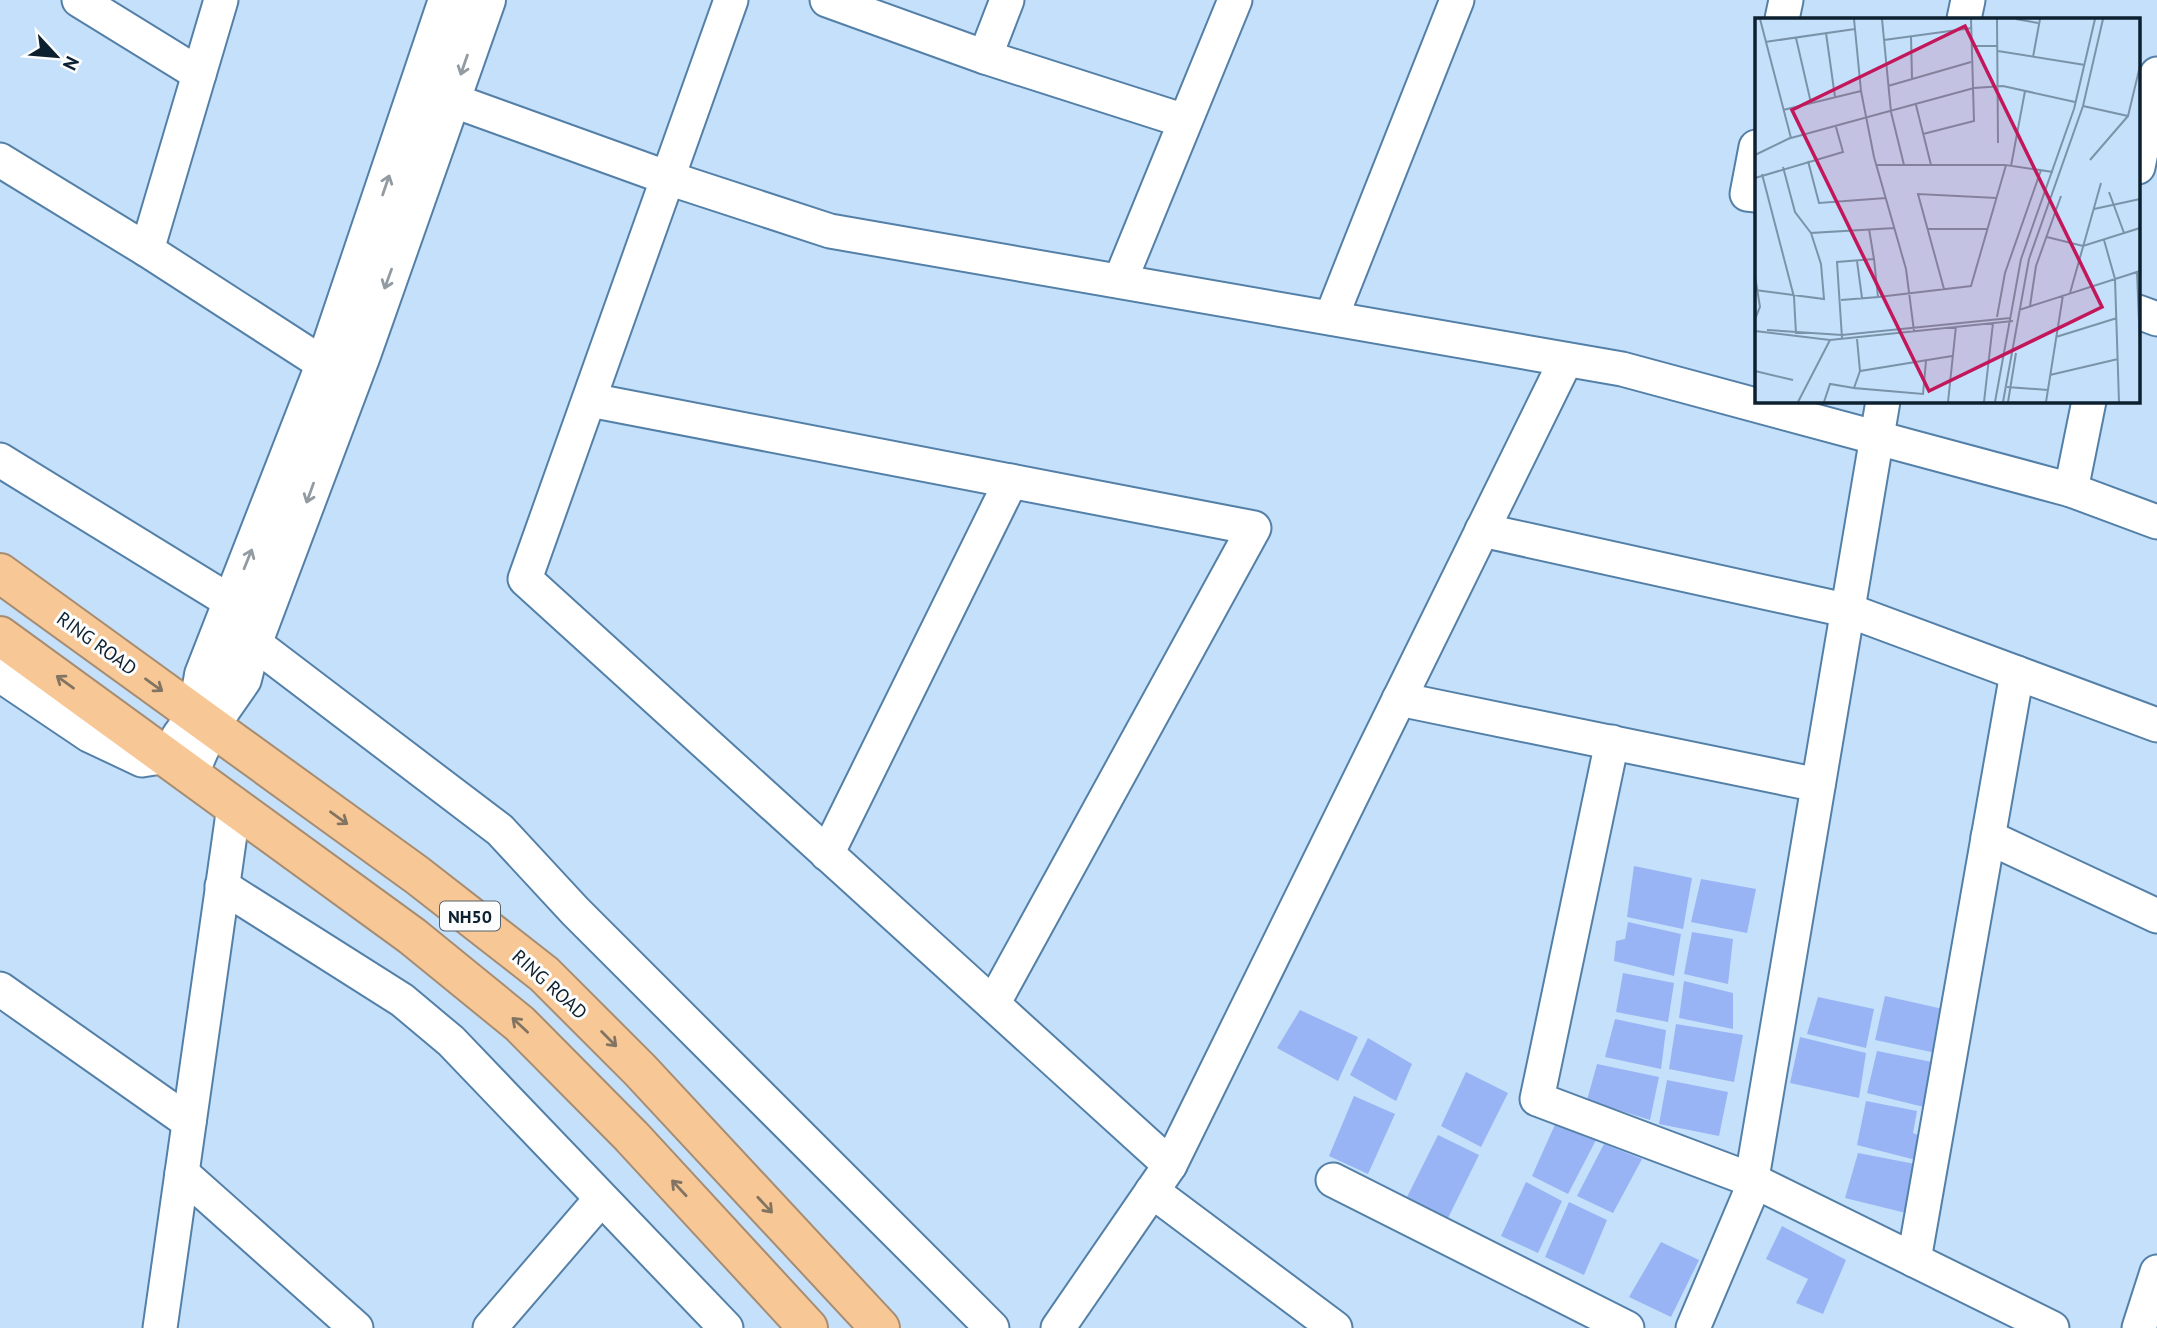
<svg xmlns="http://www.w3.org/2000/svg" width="2157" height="1328" font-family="'PT Sans',sans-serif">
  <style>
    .building { fill: #98b4f5 }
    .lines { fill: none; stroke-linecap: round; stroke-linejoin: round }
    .street-casing { stroke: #5480a8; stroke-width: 37 }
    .secondary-casing { stroke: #5480a8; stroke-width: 42 }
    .highway-casing { stroke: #a68d72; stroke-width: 42 }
    .street { stroke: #fff; stroke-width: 33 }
    .secondary { stroke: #fff; stroke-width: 38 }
    .highway { stroke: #f8c796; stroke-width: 38 }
    .oneway { stroke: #929ba1 }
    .oneway2 { stroke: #827462 }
    .labels { text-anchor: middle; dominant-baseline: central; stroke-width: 6; stroke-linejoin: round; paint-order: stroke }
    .shield { fill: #fdfdfd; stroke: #55626d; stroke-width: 2 }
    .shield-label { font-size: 18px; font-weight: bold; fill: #0d202f }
    .street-label { font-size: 19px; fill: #0d202f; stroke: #fdfdfd }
    .inset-road { fill: none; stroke: #7b93a9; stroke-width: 2 }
    .view { fill: #c2185b; fill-opacity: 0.15; stroke: #c2185b; stroke-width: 3.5 }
    .inset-edge { fill: none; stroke: #0d202f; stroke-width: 3.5 }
  </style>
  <rect width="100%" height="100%" fill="#c4e0fa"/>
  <g class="building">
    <polygon points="1634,866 1692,878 1683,929 1627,917"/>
    <polygon points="1701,879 1756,889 1747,933 1691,922"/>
    <polygon points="1628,922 1681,934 1674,976 1614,961 1616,941 1625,939"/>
    <polygon points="1692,932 1733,939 1728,984 1684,974"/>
    <polygon points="1623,973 1674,983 1668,1022 1616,1012"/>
    <polygon points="1684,981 1733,993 1733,1029 1679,1018"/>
    <polygon points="1885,996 1943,1009 1936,1053 1875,1040"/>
    <polygon points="1818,997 1874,1009 1866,1048 1807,1034"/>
    <polygon points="1300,1010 1358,1037 1338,1081 1277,1048"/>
    <polygon points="1615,1019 1666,1030 1661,1069 1605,1057"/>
    <polygon points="1676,1024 1743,1035 1734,1082 1669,1069"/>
    <polygon points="1800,1037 1866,1053 1859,1098 1790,1083"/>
    <polygon points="1368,1038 1412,1064 1396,1101 1350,1075"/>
    <polygon points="1877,1051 1932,1062 1929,1083 1932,1109 1867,1093"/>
    <polygon points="1597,1064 1659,1077 1650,1120 1587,1100"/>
    <polygon points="1466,1072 1508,1093 1481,1147 1441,1126"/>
    <polygon points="1667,1080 1728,1092 1719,1136 1659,1124"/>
    <polygon points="1354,1096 1395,1114 1368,1174 1329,1156"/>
    <polygon points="1866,1101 1917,1111 1913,1133 1923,1137 1916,1160 1857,1145"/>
    <polygon points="1557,1120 1596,1140 1568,1194 1532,1176"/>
    <polygon points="1438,1135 1479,1155 1448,1218 1407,1197"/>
    <polygon points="1604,1144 1642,1159 1613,1213 1577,1196"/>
    <polygon points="1858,1153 1915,1164 1906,1213 1845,1198"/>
    <polygon points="1526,1182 1562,1201 1538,1253 1501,1236"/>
    <polygon points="1569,1202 1607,1220 1584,1275 1545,1257"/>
    <polygon points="1782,1226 1846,1260 1823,1314 1796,1303 1808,1279 1766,1259"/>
    <polygon points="1661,1242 1699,1260 1671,1317 1629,1297"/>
  </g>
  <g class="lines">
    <defs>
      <g id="street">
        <polyline points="79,0 199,74"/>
        <polyline points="731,0 525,579 1170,1165 1058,1328"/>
        <polyline points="827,0 985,57 1007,0"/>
        <polyline points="1782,19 1786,0"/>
        <polyline points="1964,19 1968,0"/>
        <polyline points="985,57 1185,121"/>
        <polyline points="427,91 668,178 830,231 1622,369 2071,490 2157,522"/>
        <polyline points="1756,147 1747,194 1756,195"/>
        <polyline points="0,160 147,250 325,365"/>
        <polyline points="2138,167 2157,74"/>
        <polyline points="147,250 221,0"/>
        <polyline points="1120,281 1235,0"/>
        <polyline points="2138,312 2157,319"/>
        <polyline points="1331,318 1457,0"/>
        <polyline points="590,400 1254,528 993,1004"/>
        <polyline points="0,460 231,602"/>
        <polyline points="2071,490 2089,401"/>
        <polyline points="1482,530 1850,611 2157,725"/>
        <polyline points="254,643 500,830 575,911 992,1328"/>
        <polyline points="0,675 89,735 142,760 167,756"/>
        <polyline points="1399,699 1818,785"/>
        <polyline points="1612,742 1537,1099 1752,1180 2052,1328"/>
        <polyline points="1988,837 2157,916"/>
        <polyline points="827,854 1011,481"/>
        <polyline points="222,886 402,1000 451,1041 726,1328"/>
        <polyline points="0,989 189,1122"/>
        <polyline points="1170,1165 1566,360"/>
        <polyline points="182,1173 356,1328"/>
        <polyline points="1333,1180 1627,1328"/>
        <polyline points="1152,1191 1335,1328"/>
        <polyline points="1914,1260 2017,673"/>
        <polyline points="160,1328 234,806"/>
        <polyline points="490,1328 601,1199"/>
        <polyline points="1693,1328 1749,1196 1883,401"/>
        <polyline points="2139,1328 2157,1272"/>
      </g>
      <g id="secondary">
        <polyline points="181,737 197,716 204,675 325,365 448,0"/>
        <polyline points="189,773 210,725 242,679 248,655 361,355 486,0"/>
      </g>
      <g id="highway">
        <polyline points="0,573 417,875 544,974 640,1070 880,1328"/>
        <polyline points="0,636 412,936 520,1024 631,1136 808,1328"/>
      </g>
    </defs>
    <use href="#street" class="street-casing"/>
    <use href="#secondary" class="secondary-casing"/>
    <use href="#highway" class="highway-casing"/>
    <use href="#street" class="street"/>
    <use href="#secondary" class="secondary"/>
    <use href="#highway" class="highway"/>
  </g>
  <defs><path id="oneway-shaft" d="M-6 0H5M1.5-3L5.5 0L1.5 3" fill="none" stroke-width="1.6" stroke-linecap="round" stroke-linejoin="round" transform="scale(1.75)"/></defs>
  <g class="oneway">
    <use href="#oneway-shaft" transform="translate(464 65) rotate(109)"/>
    <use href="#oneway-shaft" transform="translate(386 185) rotate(-71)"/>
    <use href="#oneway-shaft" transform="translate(388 279) rotate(110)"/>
    <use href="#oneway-shaft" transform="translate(310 493) rotate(110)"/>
    <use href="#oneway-shaft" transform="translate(248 559) rotate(-68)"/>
  </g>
  <g class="oneway2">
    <use href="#oneway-shaft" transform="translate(65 682) rotate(-144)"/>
    <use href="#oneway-shaft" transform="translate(154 685) rotate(36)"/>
    <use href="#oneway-shaft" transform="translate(339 818) rotate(36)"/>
    <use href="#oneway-shaft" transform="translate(520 1025) rotate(-137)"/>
    <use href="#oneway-shaft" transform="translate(609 1039) rotate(45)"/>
    <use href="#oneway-shaft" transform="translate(679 1188) rotate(-133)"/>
    <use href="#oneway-shaft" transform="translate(765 1205) rotate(47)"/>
  </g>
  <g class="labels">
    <rect class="shield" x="440" y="901.5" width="60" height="29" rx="5"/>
    <g class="shield-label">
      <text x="470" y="916">NH50</text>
    </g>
    <g class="street-label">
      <text transform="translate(97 643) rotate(36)">RING ROAD</text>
      <text transform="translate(550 984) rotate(42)">RING ROAD</text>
    </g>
  </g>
  <g transform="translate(1755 18)">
    <rect width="385" height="385" fill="#c4e0fa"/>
    <path class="inset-road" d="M5,1L36,120L219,70L248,68L320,84M99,1L106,73L119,139L151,251L159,313M127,1L136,94L149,147M242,1L243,125M261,1L283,5M71,15L80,79M156,18L157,61M41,20L56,85M129,22L217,10M10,24L100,11M217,28H243M243,33L330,47M278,39L285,1M133,68L216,44M161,87L176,147M328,88L373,98L385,48M28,92L106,73M168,116L219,103L216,1M0,137L35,120M335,142L373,98M53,143L64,185L131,180M121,147H251M256,148L270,73M28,149L40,194L56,215M7,156L39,279L41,316M0,160L88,134L81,109M354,174L369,215M339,191L385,181M114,211L119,241M172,211H233M292,219L328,228L385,210M349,222L360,261L364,384M102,243L107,280M382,253L385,329M0,258L5,289L0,301M189,271L163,176L242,180M0,272L69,281L66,246L56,215L140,210M315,275L346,165M123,279L216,268L251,147L298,154M86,282L123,279L119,241L82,244L87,320M275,288L281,248L306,178M264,292L385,253M242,299L250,255L286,152M12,312L87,317L255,300M0,313L75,322L258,303M301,319L362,300M102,321L105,353L197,338M0,353L38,362M105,353L99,370L168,376L171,343M295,357L363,341M252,369L293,372M43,384L75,322M69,384L75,366L99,370M193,384L201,308M229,384L238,305M240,384L266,241L319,91L340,1M248,384L274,241L328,88L348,1M253,384L261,335M291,384L308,277"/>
    <path class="view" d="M210,8L347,289L174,373L37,92Z"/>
    <rect width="385" height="385" class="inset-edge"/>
  </g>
  <g transform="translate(56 56) rotate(116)" stroke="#fdfdfd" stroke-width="5" paint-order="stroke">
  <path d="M0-5L12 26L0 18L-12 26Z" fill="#0d202f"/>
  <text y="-10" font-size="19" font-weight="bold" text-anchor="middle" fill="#0d202f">N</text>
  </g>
</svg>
